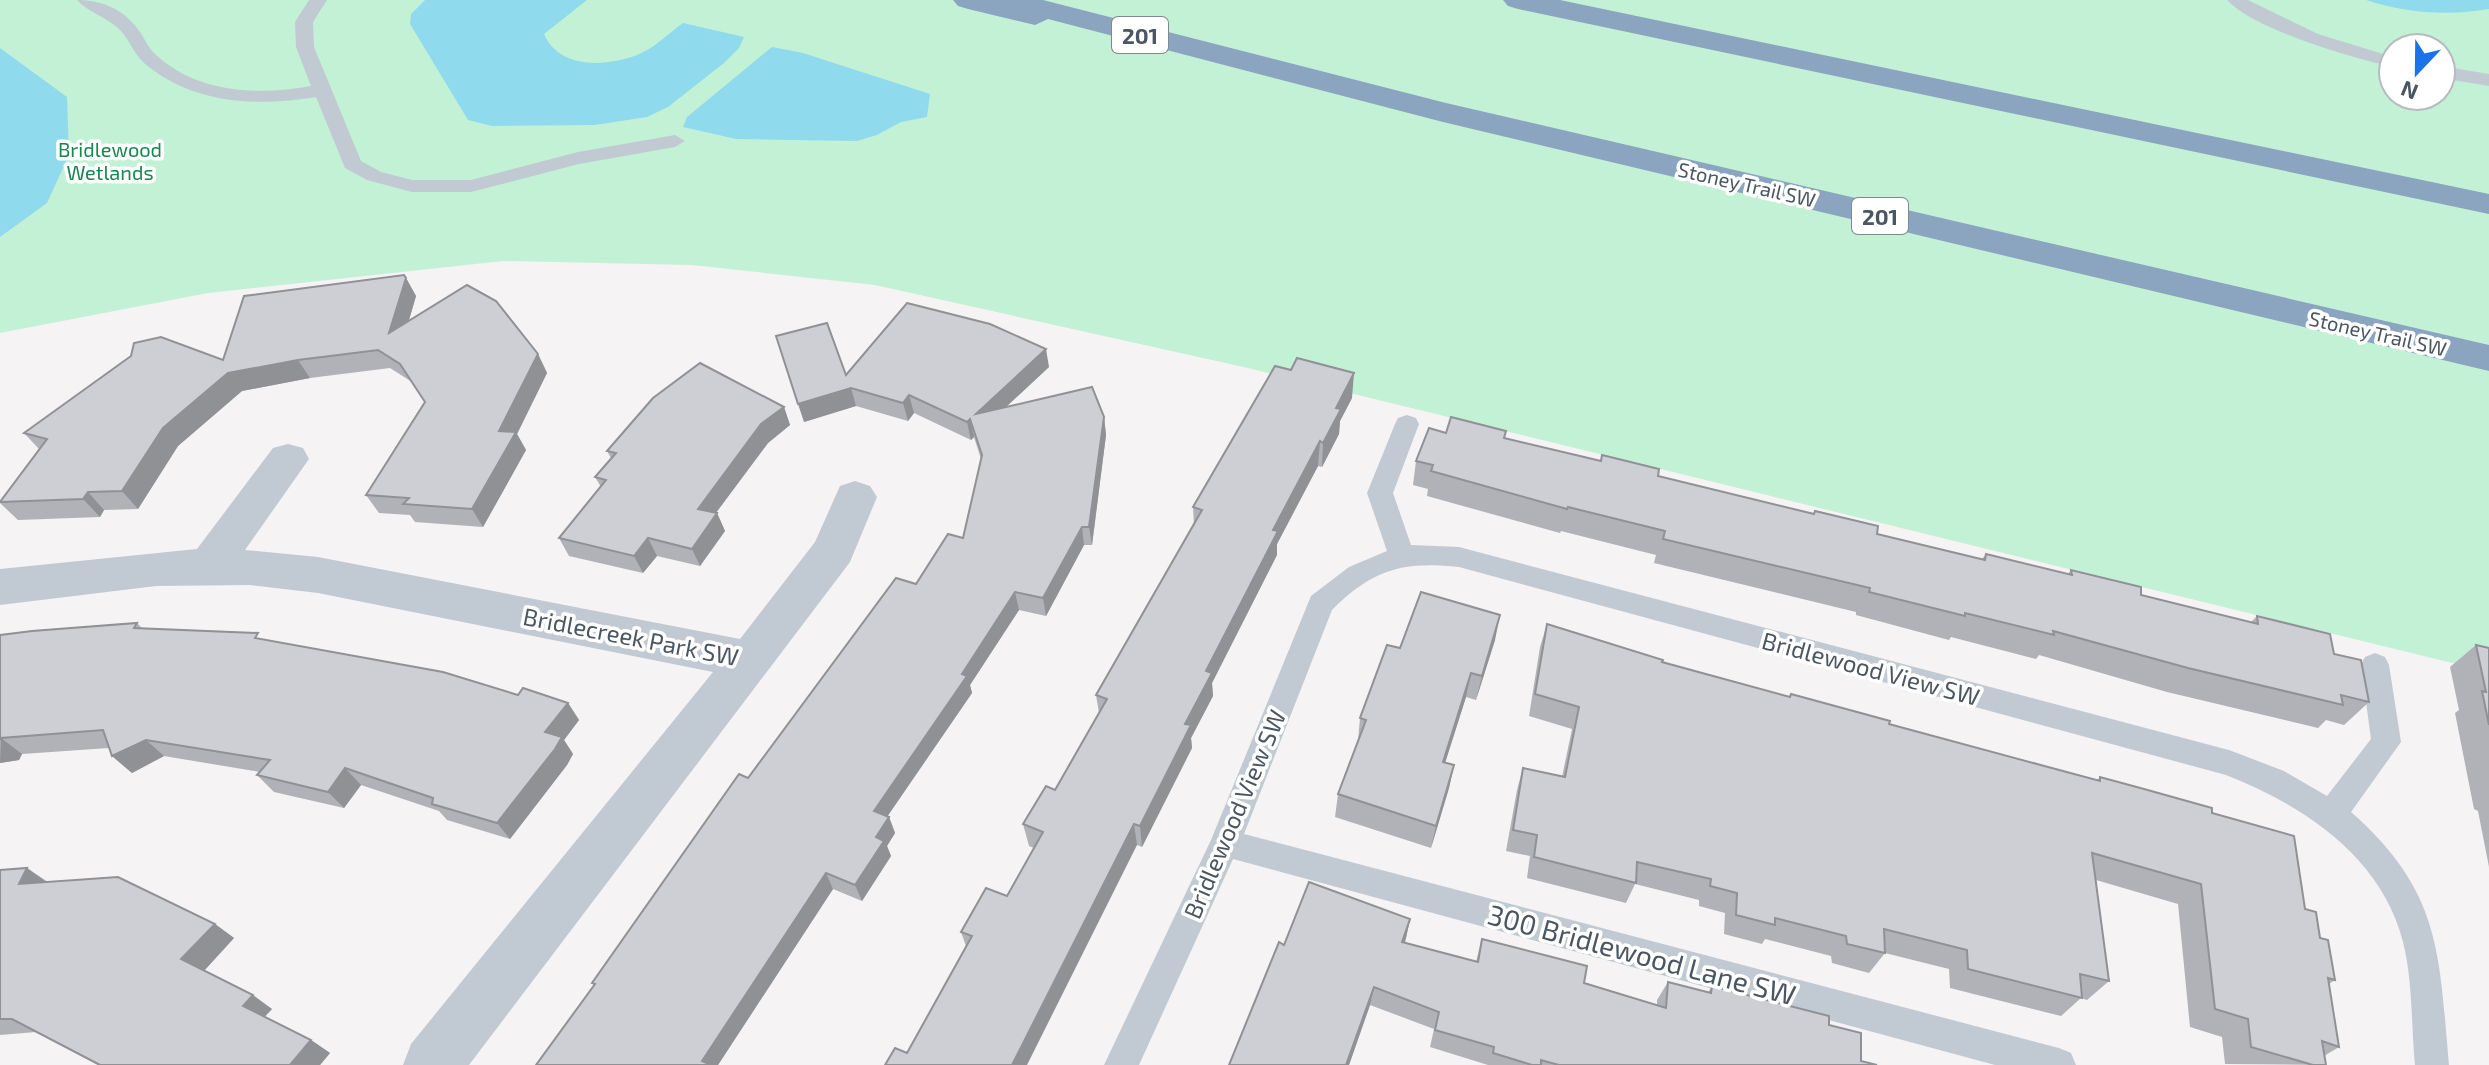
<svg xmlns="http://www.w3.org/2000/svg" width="2489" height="1065" font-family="'Exo 2',sans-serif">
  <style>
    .green { fill: #c3f1d5; fill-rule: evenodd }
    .water { fill: #90daee }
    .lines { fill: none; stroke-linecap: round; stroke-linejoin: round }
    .service { fill: #c1cad2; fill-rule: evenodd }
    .minor { fill: #c1cad2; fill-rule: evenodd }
    .motorway { fill: #8ba5c1; fill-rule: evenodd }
    .wall { fill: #b0b2b7 }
    .shaded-wall { fill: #909195 }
    .building { fill: #cdcfd5; stroke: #909195; stroke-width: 2 }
    .labels { text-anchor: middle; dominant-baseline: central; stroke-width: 7; stroke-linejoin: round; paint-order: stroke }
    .far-park-label { font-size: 20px; fill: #17864f; stroke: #fff }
    .far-street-label { font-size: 20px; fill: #4a5661; stroke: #fff }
    .shield { fill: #fff; stroke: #808990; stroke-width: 2 }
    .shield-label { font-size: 22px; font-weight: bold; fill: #4a5661 }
    .street-label { font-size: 24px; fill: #4a5661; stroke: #fff }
    .near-street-label { font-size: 28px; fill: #4a5661; stroke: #fff }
  </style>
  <rect width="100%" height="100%" fill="#f5f3f3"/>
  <path class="green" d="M0,0H2489V672L1248,368L875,285L692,265L503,261L208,293L0,333ZM2393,48H2441V96H2393Z"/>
  <g class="water">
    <path d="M425,0H587L544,34C559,69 605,67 637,55C653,49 669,33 683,23L744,37L739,48L724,63L668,107L647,117L595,125L492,126L468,120L410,24L411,14Z"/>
    <path d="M2366,0H2489V9C2449,16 2405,13 2366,0Z"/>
    <polygon points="772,47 803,53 930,94 927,117 901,122 877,135 857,141 736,139 683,127 687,117"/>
    <polygon points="0,48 67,97 69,155 47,203 0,237"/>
  </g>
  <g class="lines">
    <g class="service">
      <path d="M77,0C103,0 125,10 140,32C145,39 148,47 154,53C195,93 258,96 311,86L296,47L295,22L309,0H327L313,22L314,47L361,161L381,172L412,180H471L578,152L675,135L685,141L675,147L579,164L471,192H412L367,180L345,168L316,97C256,107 192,104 144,63C133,53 129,38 118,28C106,17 88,12 77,0Z"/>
      <path d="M2227,0H2248L2318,34L2393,57V67C2352,58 2255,30 2227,0Z"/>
      <polygon points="2441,66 2489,74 2489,86 2441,78"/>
      <path d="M1407,415L1416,418L1419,424L1393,493L1411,545L1459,547L2229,750L2284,771L2327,796L2371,739L2361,665L2365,657L2375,653L2385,657L2389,665L2401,742L2351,812C2442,892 2439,954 2449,1065H2415C2411,1024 2413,982 2403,942C2382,857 2303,805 2226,775L1459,567C1403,561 1373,569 1332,610L1244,834L2059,1048L2071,1053L2076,1065H1995L1233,859L1139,1065H1104L1211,840L1311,596L1349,567L1387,551L1367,493L1395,424L1398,418Z"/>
    </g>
    <polygon class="minor" points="288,444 303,448 309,459 245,550 318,557 740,639 815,542 840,486 855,481 870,486 877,497 850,562 469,1065 403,1065 411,1044 713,672 318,593 250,585 156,586 0,605 0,569 197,549 273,448"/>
    <g class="motorway">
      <polygon points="953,0 1043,0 1446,103 2489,345 2489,371 1443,122 1048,19 1035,25 968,9 958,6"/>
      <polygon points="1503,0 1560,0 2489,194 2489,214 1518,9 1508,6"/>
    </g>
  </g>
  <g class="wall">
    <polygon points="406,278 416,296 409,320 538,354 547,373 517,434 526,450 483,527 415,522 410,515 379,513 366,495 425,402 412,382 390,368 310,378 242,391 178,446 138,509 104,510 100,517 18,520 0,503 39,449 24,433 223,360"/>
    <polygon points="1049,367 1006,407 1104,417 1106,435 1092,545 1084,545 1046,616 1019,610 970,685 972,693 887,817 889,817 895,833 887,846 891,856 862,901 833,889 718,1065 536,1065 594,985 592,983 748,778 916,584 963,538 981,459 974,437 971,440 914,413 908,421 856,406 804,422 846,375"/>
    <polygon points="1352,398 1340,421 1339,434 1322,467 1318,466 1277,544 1277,555 1212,683 1213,696 1191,738 1192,748 1142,847 1137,845 907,1053 966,946 961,932 1007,896 1034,848 1029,846 1023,824 1055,790 1099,713 1096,695 1194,525 1193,507"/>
    <polygon points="784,407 790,425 768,443 716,513 717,513 725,531 700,566 657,556 643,573 569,556 559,538 601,487 595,477 611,458 607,451"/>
    <polygon points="1506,431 1504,438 1813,514 1815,511 1877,534 1982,559 1986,554 2068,574 2071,570 2141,595 2251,622 2257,616 2334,654 2369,702 2344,725 2326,720 2318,728 2167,692 2039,655 2036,659 1951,637 1949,640 1856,615 1856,612 1654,563 1656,555 1561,531 1560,533 1427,496 1428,489 1413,485 1416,461 1446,433"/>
    <polygon points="137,623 142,628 264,640 518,695 568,703 579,720 564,740 573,754 567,765 510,839 447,820 439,811 361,785 344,808 274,792 257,775 260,772 164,756 132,773 112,756 109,748 22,754 19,760 0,763 0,635"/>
    <polygon points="1547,624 1662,662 1789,697 1791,694 1889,724 2097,780 2100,777 2212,813 2305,909 2320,938 2335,980 2329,984 2339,1047 2324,1056 2326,1065 2225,1064 2222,1037 2190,1027 2178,904 2096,880 2109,981 2087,1000 2081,998 2061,1016 1950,988 1949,969 1885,953 1869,973 1832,963 1831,956 1765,939 1762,944 1724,934 1725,913 1699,906 1699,900 1635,884 1626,903 1527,878 1530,856 1506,851 1517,790 1523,768 1562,777 1572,729 1529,716 1540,647"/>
    <polygon points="1495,640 1476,700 1466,697 1445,763 1454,765 1449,788 1431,848 1335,817 1338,794 1358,741 1360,718 1400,648"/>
    <polygon points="2476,645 2489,648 2489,867 2478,811 2474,809 2455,713 2459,710 2450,667"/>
    <polygon points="27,868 48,882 215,924 234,938 204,971 272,1009 265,1017 311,1040 330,1053 320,1065 98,1065 36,1032 0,1035 0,870"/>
    <polygon points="1410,919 1405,943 1476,962 1482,939 1584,983 1657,1005 1657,1000 1668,982 1708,993 1712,986 1829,1025 1861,1061 1877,1065 1488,1065 1430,1047 1434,1029 1370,1005 1349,1065 1229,1065 1284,945"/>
  </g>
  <g class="shaded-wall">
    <polygon points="406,278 416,296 400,351 389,333"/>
    <polygon points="1046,349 1049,367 979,432 976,414"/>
    <polygon points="538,354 547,373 517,434 526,450 483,527 472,509 499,431"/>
    <polygon points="298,360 310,378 242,391 178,446 138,509 122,491 163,428 228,373"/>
    <polygon points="1354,373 1352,398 1340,421 1339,434 1322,467 1323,443 1336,408"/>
    <polygon points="851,388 856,406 804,422 798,404"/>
    <polygon points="909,395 914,413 908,421 903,403"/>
    <polygon points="784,407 790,425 768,443 706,526 698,509 761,424"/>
    <polygon points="1104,417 1106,435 1092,545 1089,527"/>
    <polygon points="970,419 974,437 971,440 967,422"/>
    <polygon points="1320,441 1318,466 1277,544 1277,555 1212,683 1213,696 1191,738 1192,748 1142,847 1140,826 1185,724 1206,671 1273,530"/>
    <polygon points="88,492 104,510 100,517 83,499"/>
    <polygon points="717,513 725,531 700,566 692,549"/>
    <polygon points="1082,527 1084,545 1046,616 1043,598"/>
    <polygon points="648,538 657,556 643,573 634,556"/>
    <polygon points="1015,592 1019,610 970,685 972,693 880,827 874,811"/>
    <polygon points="1500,615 1495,640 1476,700 1482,676"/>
    <polygon points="1471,673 1466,697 1438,785 1443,762"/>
    <polygon points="568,703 579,720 564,740 573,754 567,765 510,839 497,823 545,732"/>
    <polygon points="1,738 22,754 19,760 0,763"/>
    <polygon points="146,740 164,756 132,773 112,756"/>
    <polygon points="1454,765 1449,788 1431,848 1436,826"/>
    <polygon points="345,768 361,785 344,808 328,792"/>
    <polygon points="889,817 895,833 887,846 891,856 862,901 855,885 876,837"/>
    <polygon points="1134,824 1137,845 1027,1065 1012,1065"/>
    <polygon points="27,868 49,884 19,884"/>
    <polygon points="826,873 833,889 718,1065 705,1065 702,1061"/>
    <polygon points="1410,919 1406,938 1398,961 1402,942"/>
    <polygon points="215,924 234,938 201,974 181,959"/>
    <polygon points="1374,987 1370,1005 1349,1065 1346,1065"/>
    <polygon points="253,995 272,1009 262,1019 243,1006"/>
    <polygon points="311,1040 330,1053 320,1065 290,1065"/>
  </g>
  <g class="building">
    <polygon points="404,275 406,278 389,333 467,285 496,301 538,354 499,431 516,432 472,509 403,504 409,498 366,495 425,402 400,364 378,350 298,360 228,373 163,428 122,491 88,492 83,499 0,502 47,439 24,433 131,356 134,343 161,337 223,360 244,296"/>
    <polygon points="907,303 990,324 1046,349 976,414 1092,387 1104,417 1089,527 1082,527 1043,598 1015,592 962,674 967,676 874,811 889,817 876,837 884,841 855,885 826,873 702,1061 711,1065 536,1065 595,984 592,983 739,774 748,778 896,578 916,584 948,534 963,538 982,455 970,419 967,422 909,395 903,403 851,388 798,404 776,336 827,323 846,375"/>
    <polygon points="1297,358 1354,373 1336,408 1341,409 1323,443 1320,441 1273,530 1278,531 1206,671 1212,673 1185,724 1191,725 1140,826 1134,824 1012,1065 885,1065 895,1048 907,1053 972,936 961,932 986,888 1007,896 1043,832 1023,824 1046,786 1055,790 1107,699 1096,695 1202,510 1193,507 1275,366 1291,370"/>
    <polygon points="700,363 784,407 761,424 698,509 717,513 692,549 648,538 634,556 559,538 606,480 595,477 616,453 607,451 653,398"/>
    <polygon points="1451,417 1506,431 1504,438 1601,461 1602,455 1659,469 1658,476 1814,514 1815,511 1878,526 1877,534 1985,560 1986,554 2072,575 2071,570 2141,587 2141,595 2258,624 2257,616 2330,634 2334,654 2361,660 2369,702 2341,695 2343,705 2188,668 2053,631 2054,635 1965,613 1965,616 1869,592 1870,588 1663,539 1665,531 1568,507 1567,509 1431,471 1433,465 1416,461 1429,428 1446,433"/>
    <polygon points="1421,592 1500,615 1482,676 1471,673 1443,762 1454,765 1436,826 1338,794 1366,720 1360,718 1387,645 1400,648"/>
    <polygon points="137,623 134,628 258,633 255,638 443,672 518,695 523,688 568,703 545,732 562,737 555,749 497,823 432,804 433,798 345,768 328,792 257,775 270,760 146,740 112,756 103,730 1,738 0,740 0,635 32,631"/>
    <polygon points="1547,624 1663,660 1662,662 1790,697 1791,694 1890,721 1889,724 2100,781 2100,777 2144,789 2212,808 2212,813 2294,836 2305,909 2316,912 2320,938 2328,940 2335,980 2328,978 2339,1047 2322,1041 2326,1065 2313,1065 2251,1047 2248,1019 2215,1009 2201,884 2092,853 2109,981 2080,974 2082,998 1968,969 1967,950 1884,929 1885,953 1847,944 1846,936 1775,918 1775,925 1736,915 1737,893 1710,886 1711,879 1637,862 1636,883 1534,857 1537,835 1513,830 1523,768 1565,777 1579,707 1535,694"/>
    <polygon points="2476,645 2489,648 2489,725 2482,691 2486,692"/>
    <polygon points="27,868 19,884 118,877 215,924 181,959 253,995 243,1006 311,1040 290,1065 100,1065 12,1019 0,1019 0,870"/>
    <polygon points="1309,882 1410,919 1402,942 1478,962 1482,939 1587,966 1584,983 1666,1008 1668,982 1711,993 1712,986 1829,1016 1829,1025 1861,1033 1861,1061 1877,1065 1559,1065 1541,1060 1541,1065 1532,1065 1493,1053 1494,1047 1435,1030 1439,1012 1374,987 1346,1065 1229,1065 1279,942 1284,945"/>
  </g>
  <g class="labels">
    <g class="far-park-label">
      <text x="110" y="149">Bridlewood<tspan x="110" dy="23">Wetlands</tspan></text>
    </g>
    <g class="far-street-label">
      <text transform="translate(1747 184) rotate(13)">Stoney Trail SW</text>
      <text transform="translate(2378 333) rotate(13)">Stoney Trail SW</text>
    </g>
    <g class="shield">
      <rect x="1112" y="17" width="56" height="36" rx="6"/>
      <rect x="1852" y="198" width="56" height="36" rx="6"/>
    </g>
    <g class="shield-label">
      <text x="1140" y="35">201</text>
      <text x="1880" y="216">201</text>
    </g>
    <g class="street-label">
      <text transform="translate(631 636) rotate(11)">Bridlecreek Park SW</text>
      <text transform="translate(1871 668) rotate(15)">Bridlewood View SW</text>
      <text transform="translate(1234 814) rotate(-67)">Bridlewood View SW</text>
    </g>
    <g class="near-street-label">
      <text transform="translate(1642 954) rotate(15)">300 Bridlewood Lane SW</text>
    </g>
  </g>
  <g transform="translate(2417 72) rotate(202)"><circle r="38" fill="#ffffff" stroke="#b7bbc0" stroke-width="2"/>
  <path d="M0-6L14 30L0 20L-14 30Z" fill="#1a73e8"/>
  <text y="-12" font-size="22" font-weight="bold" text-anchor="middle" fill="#4a5661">N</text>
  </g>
</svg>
